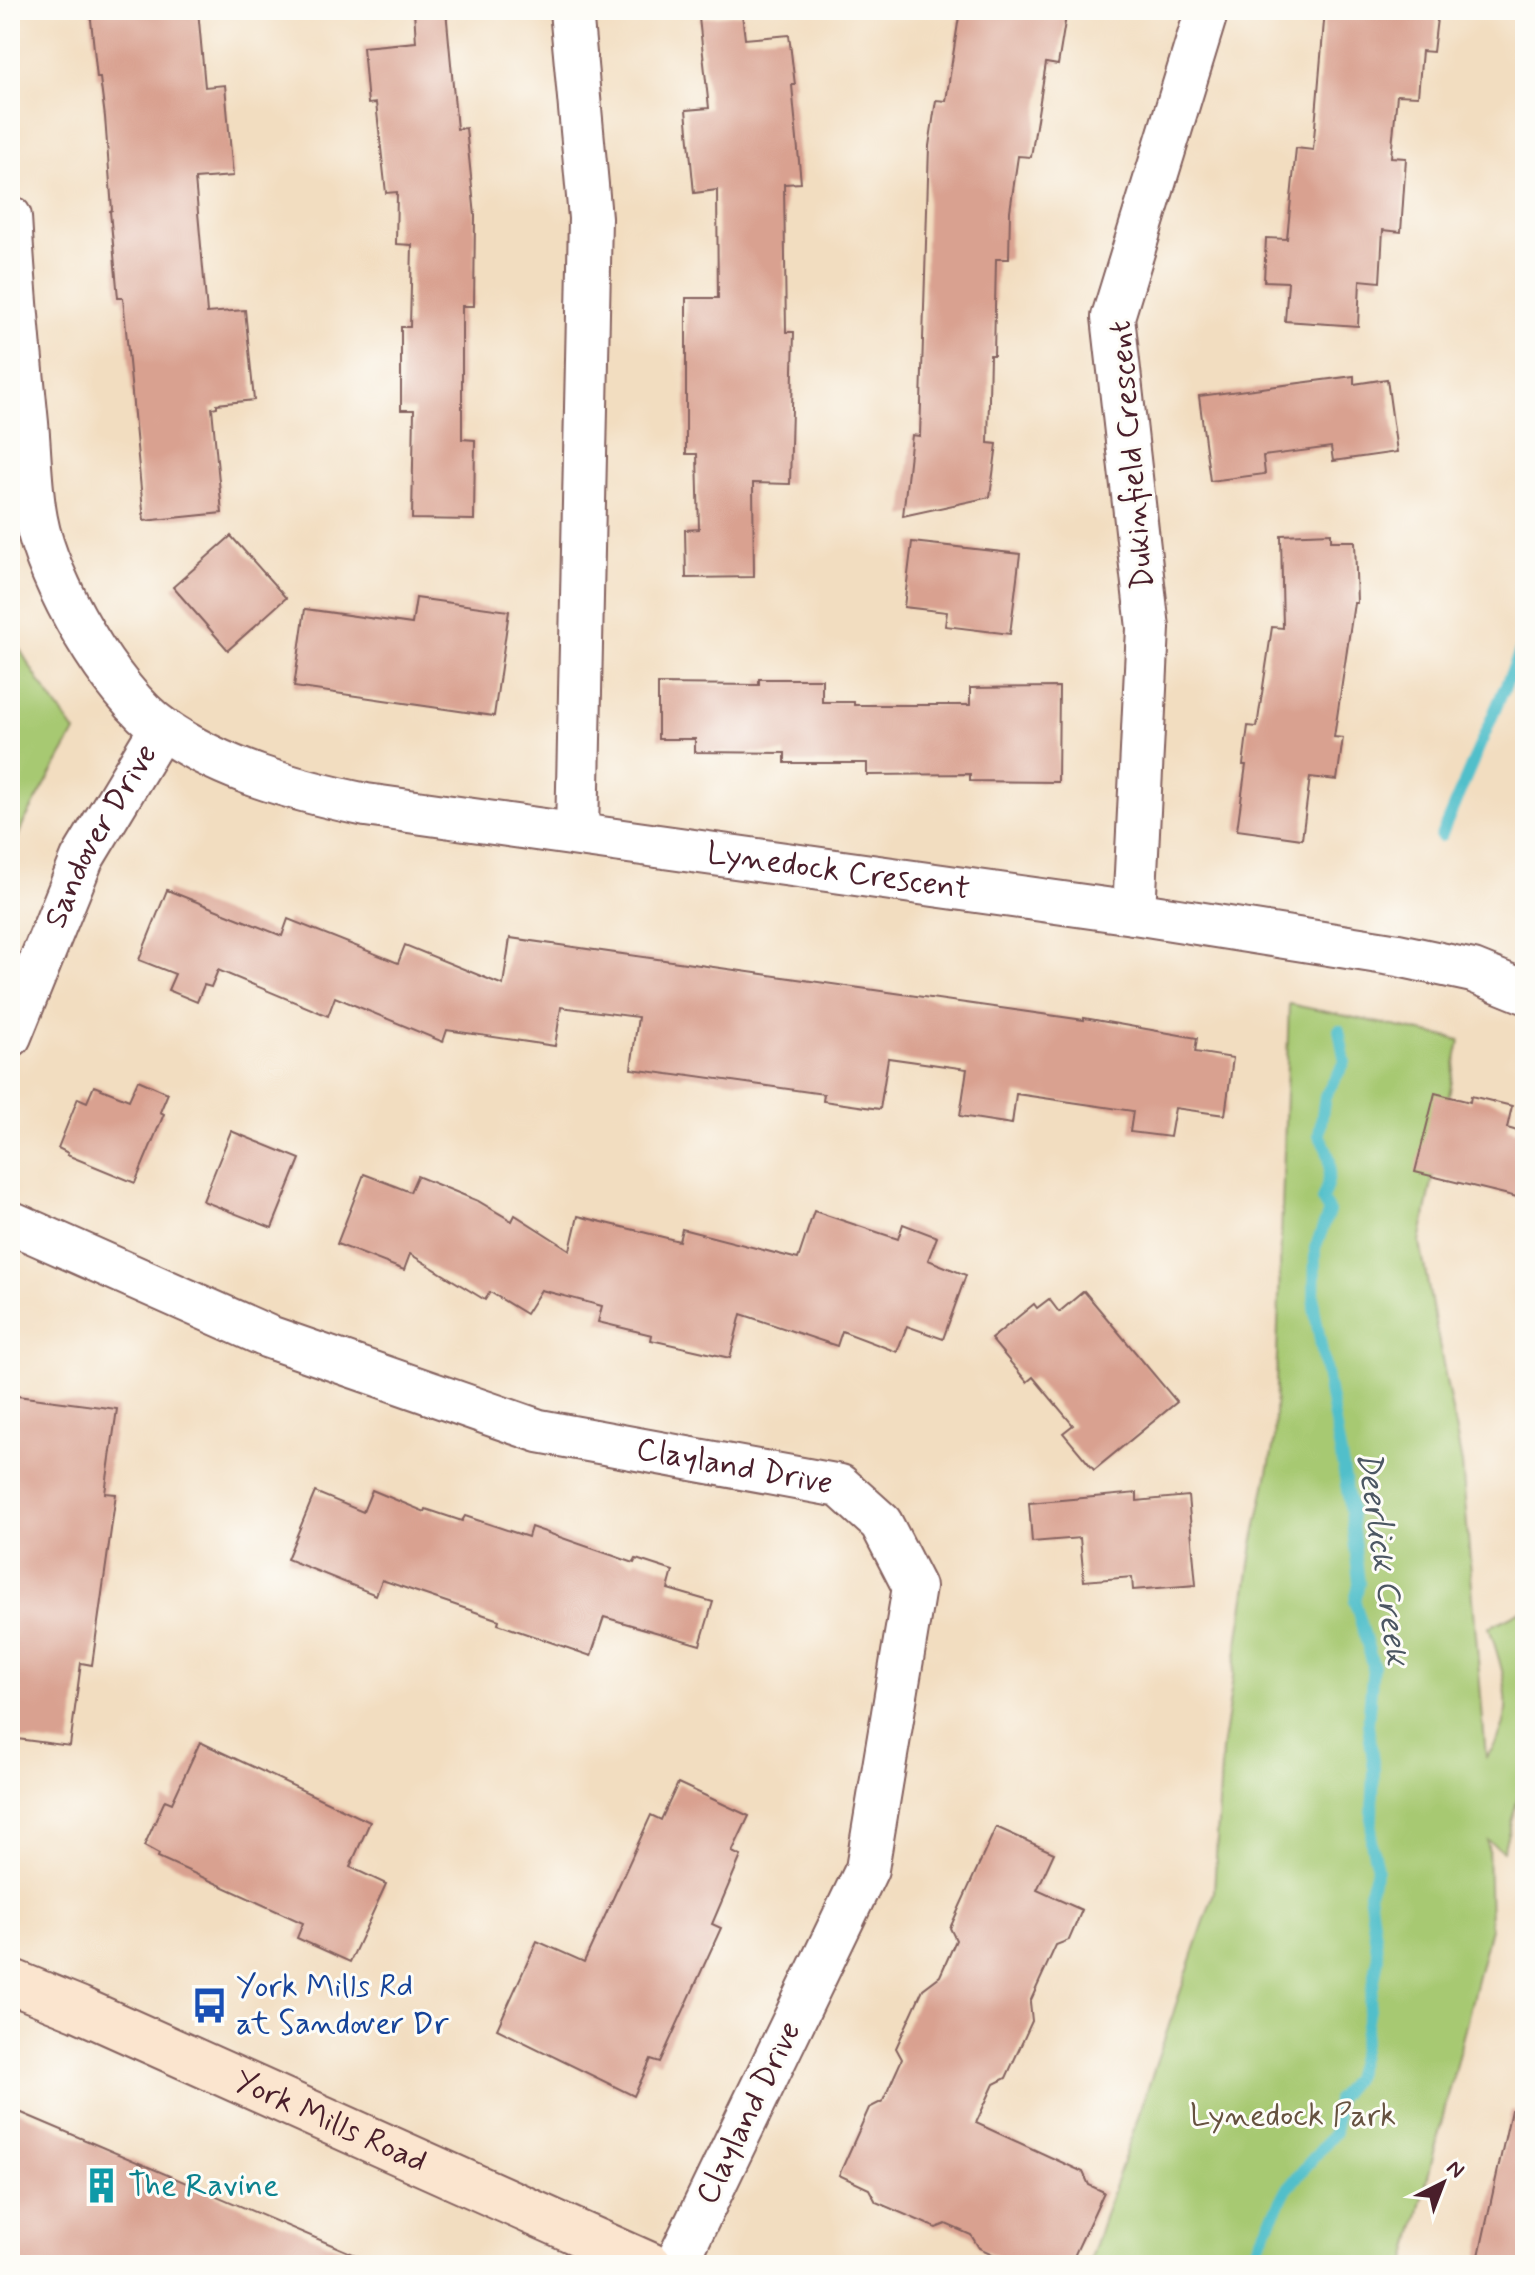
<svg xmlns="http://www.w3.org/2000/svg" width="1535" height="2275" font-family="Mynerve,sans-serif">
  <style>
    .green { fill: #a7c972; stroke: #78744e; stroke-width: 2 }
    .lines { fill: none; stroke-linecap: round; stroke-linejoin: round }
    .stream { stroke: #51bfca; stroke-width: 12 }
    .building { fill: #d9a190 }
    .minor-casing { stroke: #85625f; stroke-width: 46 }
    .secondary-casing { stroke: #85625f; stroke-width: 48 }
    .minor { stroke: #fff; stroke-width: 42 }
    .secondary { stroke: #fbe5cf; stroke-width: 44 }
    .labels { text-anchor: middle; dominant-baseline: central; stroke-width: 6; stroke-linejoin: round; paint-order: stroke }
    .street-label { font-size: 32px; fill: #4a1f2b; stroke: #fdfcf7 }
    .transit-label { font-size: 32px; fill: #164399; stroke: #fdfcf7; text-anchor: start }
    .park-label { font-size: 32px; fill: #665240; stroke: #fdfcf7 }
    .culture-label { font-size: 32px; fill: #0d838f; stroke: #fdfcf7; text-anchor: start }
    .water-label { font-size: 34px; font-style: italic; fill: #4c5763; stroke: #fdfcf7 }
  </style>
  <rect width="100%" height="100%" fill="#fdfcf7"/>
  <filter id="ink" filterUnits="userSpaceOnUse"><feTurbulence type="fractalNoise" baseFrequency=".0125" numOctaves="2"/><feDisplacementMap in="SourceGraphic" scale="16" xChannelSelector="R" yChannelSelector="G"/><feConvolveMatrix kernelMatrix="1 2 1 2 8 2 1 2 1" color-interpolation-filters="sRGB"/></filter>
  <filter id="wash" filterUnits="userSpaceOnUse"><feTurbulence type="fractalNoise" baseFrequency=".006" numOctaves="4" result="noise"/><feDisplacementMap in="SourceGraphic" scale="32" xChannelSelector="R" yChannelSelector="G"/><feGaussianBlur stdDeviation="1.8" result="paint"/><feColorMatrix in="noise" values="0 0 0 0 0 0 0 0 0 0 0 0 0 0 0 0 0 1.4 0 .05"/><feComposite in="paint" operator="in"/></filter>
  <g filter="url(#wash)">
    <rect width="100%" height="100%" fill="#f2ddc0"/>
    <g class="green">
      <polygon points="10,633 39,681 75,732 23,824 10,858"/>
      <path d="M1289,1004L1460,1040L1420,1243L1462,1464L1486,1757C1521,1717 1503,1672 1489,1627L1525,1609V1773L1503,1851L1488,1841L1490,1928L1406,2265H1088L1214,1892L1222,1750L1253,1544L1274,1443Z"/>
    </g>
    <g class="lines">
      <g class="stream">
        <polyline points="1441,836 1525,640"/>
        <path d="M1248,2265L1287,2189L1335,2132L1337,2099L1354,2078L1361,2054L1378,1958L1369,1892L1377,1868L1371,1842L1374,1769L1368,1724L1373,1665L1355,1602L1359,1583L1351,1512L1314,1307L1315,1248L1329,1212L1322,1200C1332,1173 1335,1160 1319,1135L1325,1096L1345,1062L1339,1030"/>
      </g>
    </g>
    <g id="blocks">
      <g class="building">
        <polygon points="90,10 198,10 205,87 225,85 233,176 195,179 207,313 245,310 254,400 217,404 217,407 212,408 222,513 144,521 123,298 118,298 110,211 112,210 105,117 100,78 97,78"/>
        <polygon points="414,10 446,10 457,129 466,128 475,216 474,306 462,306 462,439 475,440 474,520 412,519 414,410 401,410 401,327 410,327 412,245 396,244 397,192 386,193 376,103 368,104 363,47 416,42"/>
        <polygon points="960,10 1067,10 1058,65 1046,63 1031,157 1018,156 1010,211 1009,259 996,259 994,355 990,355 988,443 997,444 990,497 903,516 912,435 920,436 929,146 936,100 946,101"/>
        <polygon points="1325,10 1438,10 1433,52 1422,51 1418,96 1397,95 1391,157 1406,158 1401,232 1383,230 1380,282 1360,280 1358,326 1285,321 1288,282 1264,281 1266,238 1287,239 1296,148 1313,150"/>
        <polygon points="742,14 745,39 789,35 795,85 792,85 801,183 784,184 786,332 794,332 790,484 753,483 754,577 686,578 685,530 699,529 697,454 686,454 686,298 718,298 717,190 694,193 686,110 709,108 699,18"/>
        <polygon points="1354,376 1354,384 1387,379 1397,452 1333,461 1331,447 1263,456 1265,474 1210,481 1199,396"/>
        <polygon points="1331,533 1331,541 1355,541 1357,603 1354,603 1334,737 1343,738 1337,780 1310,777 1302,839 1237,830 1246,765 1243,765 1248,726 1257,727 1272,627 1283,628 1281,535"/>
        <polygon points="231,536 286,598 228,650 173,587"/>
        <polygon points="912,542 1020,554 1010,634 945,626 947,612 904,607"/>
        <polygon points="416,598 509,611 494,716 294,687 305,609 412,624"/>
        <polygon points="759,679 822,679 822,702 854,702 854,705 970,705 970,688 1059,687 1058,782 970,781 970,774 867,775 867,763 785,763 785,753 695,752 695,739 658,739 658,684 759,685"/>
        <polygon points="167,890 282,936 288,919 398,963 405,945 503,985 510,938 1084,1020 1084,1018 1197,1038 1195,1052 1233,1058 1225,1115 1175,1108 1170,1137 1130,1132 1133,1111 1016,1094 1012,1124 960,1116 967,1069 888,1058 880,1109 823,1101 824,1094 683,1074 682,1076 631,1069 638,1017 561,1007 555,1046 447,1030 443,1042 335,997 328,1016 218,970 211,987 204,985 197,1002 168,990 175,974 139,960"/>
        <polygon points="138,1080 168,1093 160,1112 164,1114 135,1183 67,1155 68,1153 58,1148 78,1098 87,1102 94,1086 129,1100"/>
        <polygon points="1435,1093 1470,1102 1471,1096 1512,1106 1507,1128 1525,1133 1525,1199 1415,1172"/>
        <polygon points="231,1131 300,1159 272,1228 203,1201"/>
        <polygon points="364,1174 410,1192 417,1176 478,1201 512,1221 515,1215 570,1250 578,1216 679,1241 682,1229 798,1259 814,1211 898,1239 903,1224 937,1237 928,1260 966,1275 943,1339 907,1326 897,1352 842,1331 837,1346 741,1314 730,1358 651,1340 652,1335 598,1322 602,1306 541,1290 526,1314 490,1292 485,1300 410,1254 404,1270 337,1244"/>
        <polygon points="1084,1291 1177,1402 1094,1470 1063,1433 1073,1425 1033,1377 1027,1382 991,1339 1034,1304 1037,1308 1049,1299 1059,1312"/>
        <polygon points="17,1396 117,1409 105,1493 116,1494 92,1665 81,1663 70,1746 10,1738 10,1449"/>
        <polygon points="372,1490 425,1512 426,1509 462,1521 465,1516 528,1537 531,1527 634,1563 636,1559 673,1571 668,1589 713,1602 700,1645 604,1617 591,1656 498,1624 499,1620 382,1580 376,1595 287,1559 315,1492 363,1512"/>
        <polygon points="1137,1493 1137,1501 1188,1496 1196,1585 1133,1590 1132,1577 1084,1581 1080,1538 1032,1542 1029,1503"/>
        <polygon points="200,1742 370,1822 350,1867 386,1884 350,1962 297,1938 303,1923 158,1857 159,1854 144,1846 165,1800 172,1803"/>
        <polygon points="678,1783 749,1816 732,1852 741,1856 712,1924 721,1928 660,2062 651,2059 634,2096 497,2029 537,1941 584,1962 651,1815 661,1820"/>
        <polygon points="996,1827 1054,1853 1037,1890 1082,1910 1069,1940 1056,1945 1030,2002 1032,2021 1006,2078 994,2084 976,2123 1083,2172 1089,2185 1104,2192 1070,2265 1017,2265 979,2248 971,2235 946,2224 936,2228 876,2202 869,2189 839,2175 869,2108 883,2101 902,2059 896,2048 923,1989 940,1976 956,1940 950,1928"/>
        <polygon points="10,2108 379,2265 10,2265"/>
        <polygon points="1511,2110 1525,2111 1525,2265 1477,2265"/>
      </g>
    </g>
  </g>
  <g filter="url(#ink)">
    <use href="#blocks" fill-opacity="0" stroke="#85625f" stroke-width="2"/>
    <g class="lines">
      <defs>
        <g id="minor">
          <polyline points="571,10 590,218 577,834"/>
          <path id="s1" d="M10,217C14,286 20,354 27,423C30,455 30,488 36,519C47,581 111,693 163,729C223,771 295,790 366,805L1134,913L1398,955L1473,971L1525,992"/>
          <polyline points="1134,913 1148,628 1113,317 1207,10"/>
          <path id="s2" d="M10,1036L82,859L161,728"/>
          <path id="s3" d="M10,1222L269,1337L539,1431L840,1486L881,1523L914,1587L867,1869L676,2265"/>
        </g>
        <g id="secondary">
          <path id="s4" d="M10,1981L79,2009L650,2265"/>
        </g>
      </defs>
      <use href="#minor" class="minor-casing"/>
      <use href="#secondary" class="secondary-casing"/>
      <use href="#minor" class="minor"/>
      <use href="#secondary" class="secondary"/>
    </g>
  </g>
  <defs>
    <symbol id="bus-bare" viewBox="-9 -9 18 18"><path d="M-5-6H5V4H4V6H2V4H-2V6H-4V4H-5ZM-3.5-4V0h7V-4ZM-3.5 1.2v1.5H-2V1.2ZM2 1.2v1.5H3.5V1.2Z" fill="#1a4fb4" stroke="#fdfcf7" stroke-width="2.5" paint-order="stroke"/></symbol>
    <symbol id="building-bare" viewBox="-9 -9 18 18"><path d="M-4-6H4V6H1V3H-1V6H-4ZM-2.5-4.3h1.7v1.8h-1.7ZM.8-4.3h1.7v1.8H.8ZM-2.5-1h1.7V.8h-1.7ZM.8-1h1.7V.8H.8Z" fill="#0f9aa8" stroke="#fdfcf7" stroke-width="2.5" paint-order="stroke"/></symbol>
  </defs>
  <g fill-rule="evenodd">
    <use href="#bus-bare" x="184" y="1980" width="51" height="51"/>
    <use href="#building-bare" x="76" y="2160" width="51" height="51"/>
  </g>
  <g class="labels">
    <g class="street-label">
      <text transform="translate(1132 455) rotate(-95)">Dukinfield Crescent</text>
      <text stroke="none"><textPath href="#s2" startOffset="220">Sandover Drive</textPath></text>
      <text stroke="none"><textPath href="#s1" startOffset="1248">Lynedock Crescent</textPath></text>
      <text stroke="none"><textPath href="#s3" startOffset="768">Clayland Drive</textPath></text>
      <text transform="translate(749 2113) rotate(-64)">Clayland Drive</text>
      <text stroke="none"><textPath href="#s4" startOffset="350">York Mills Road</textPath></text>
    </g>
    <g class="transit-label">
      <text x="236" y="1987">York Mills Rd<tspan x="236" dy="37">at Sandover Dr</tspan></text>
    </g>
    <g class="park-label">
      <text x="1293" y="2116">Lynedock Park</text>
    </g>
    <g class="culture-label">
      <text x="128" y="2186">The Ravine</text>
    </g>
    <g class="water-label">
      <text transform="translate(1382 1558) rotate(82)">Deerlick Creek</text>
    </g>
  </g>
  <rect width="1535" height="2275" fill="none" stroke="#fdfcf7" stroke-width="40"/>
  <g transform="translate(1443 2183) rotate(42)" stroke="#fdfcf7" stroke-width="6" paint-order="stroke">
  <path d="M0-6L14 30L0 20L-14 30Z" fill="#4a1f2b"/>
  <text y="-12" font-size="22" font-weight="bold" text-anchor="middle" fill="#4a1f2b">N</text>
  </g>
</svg>
